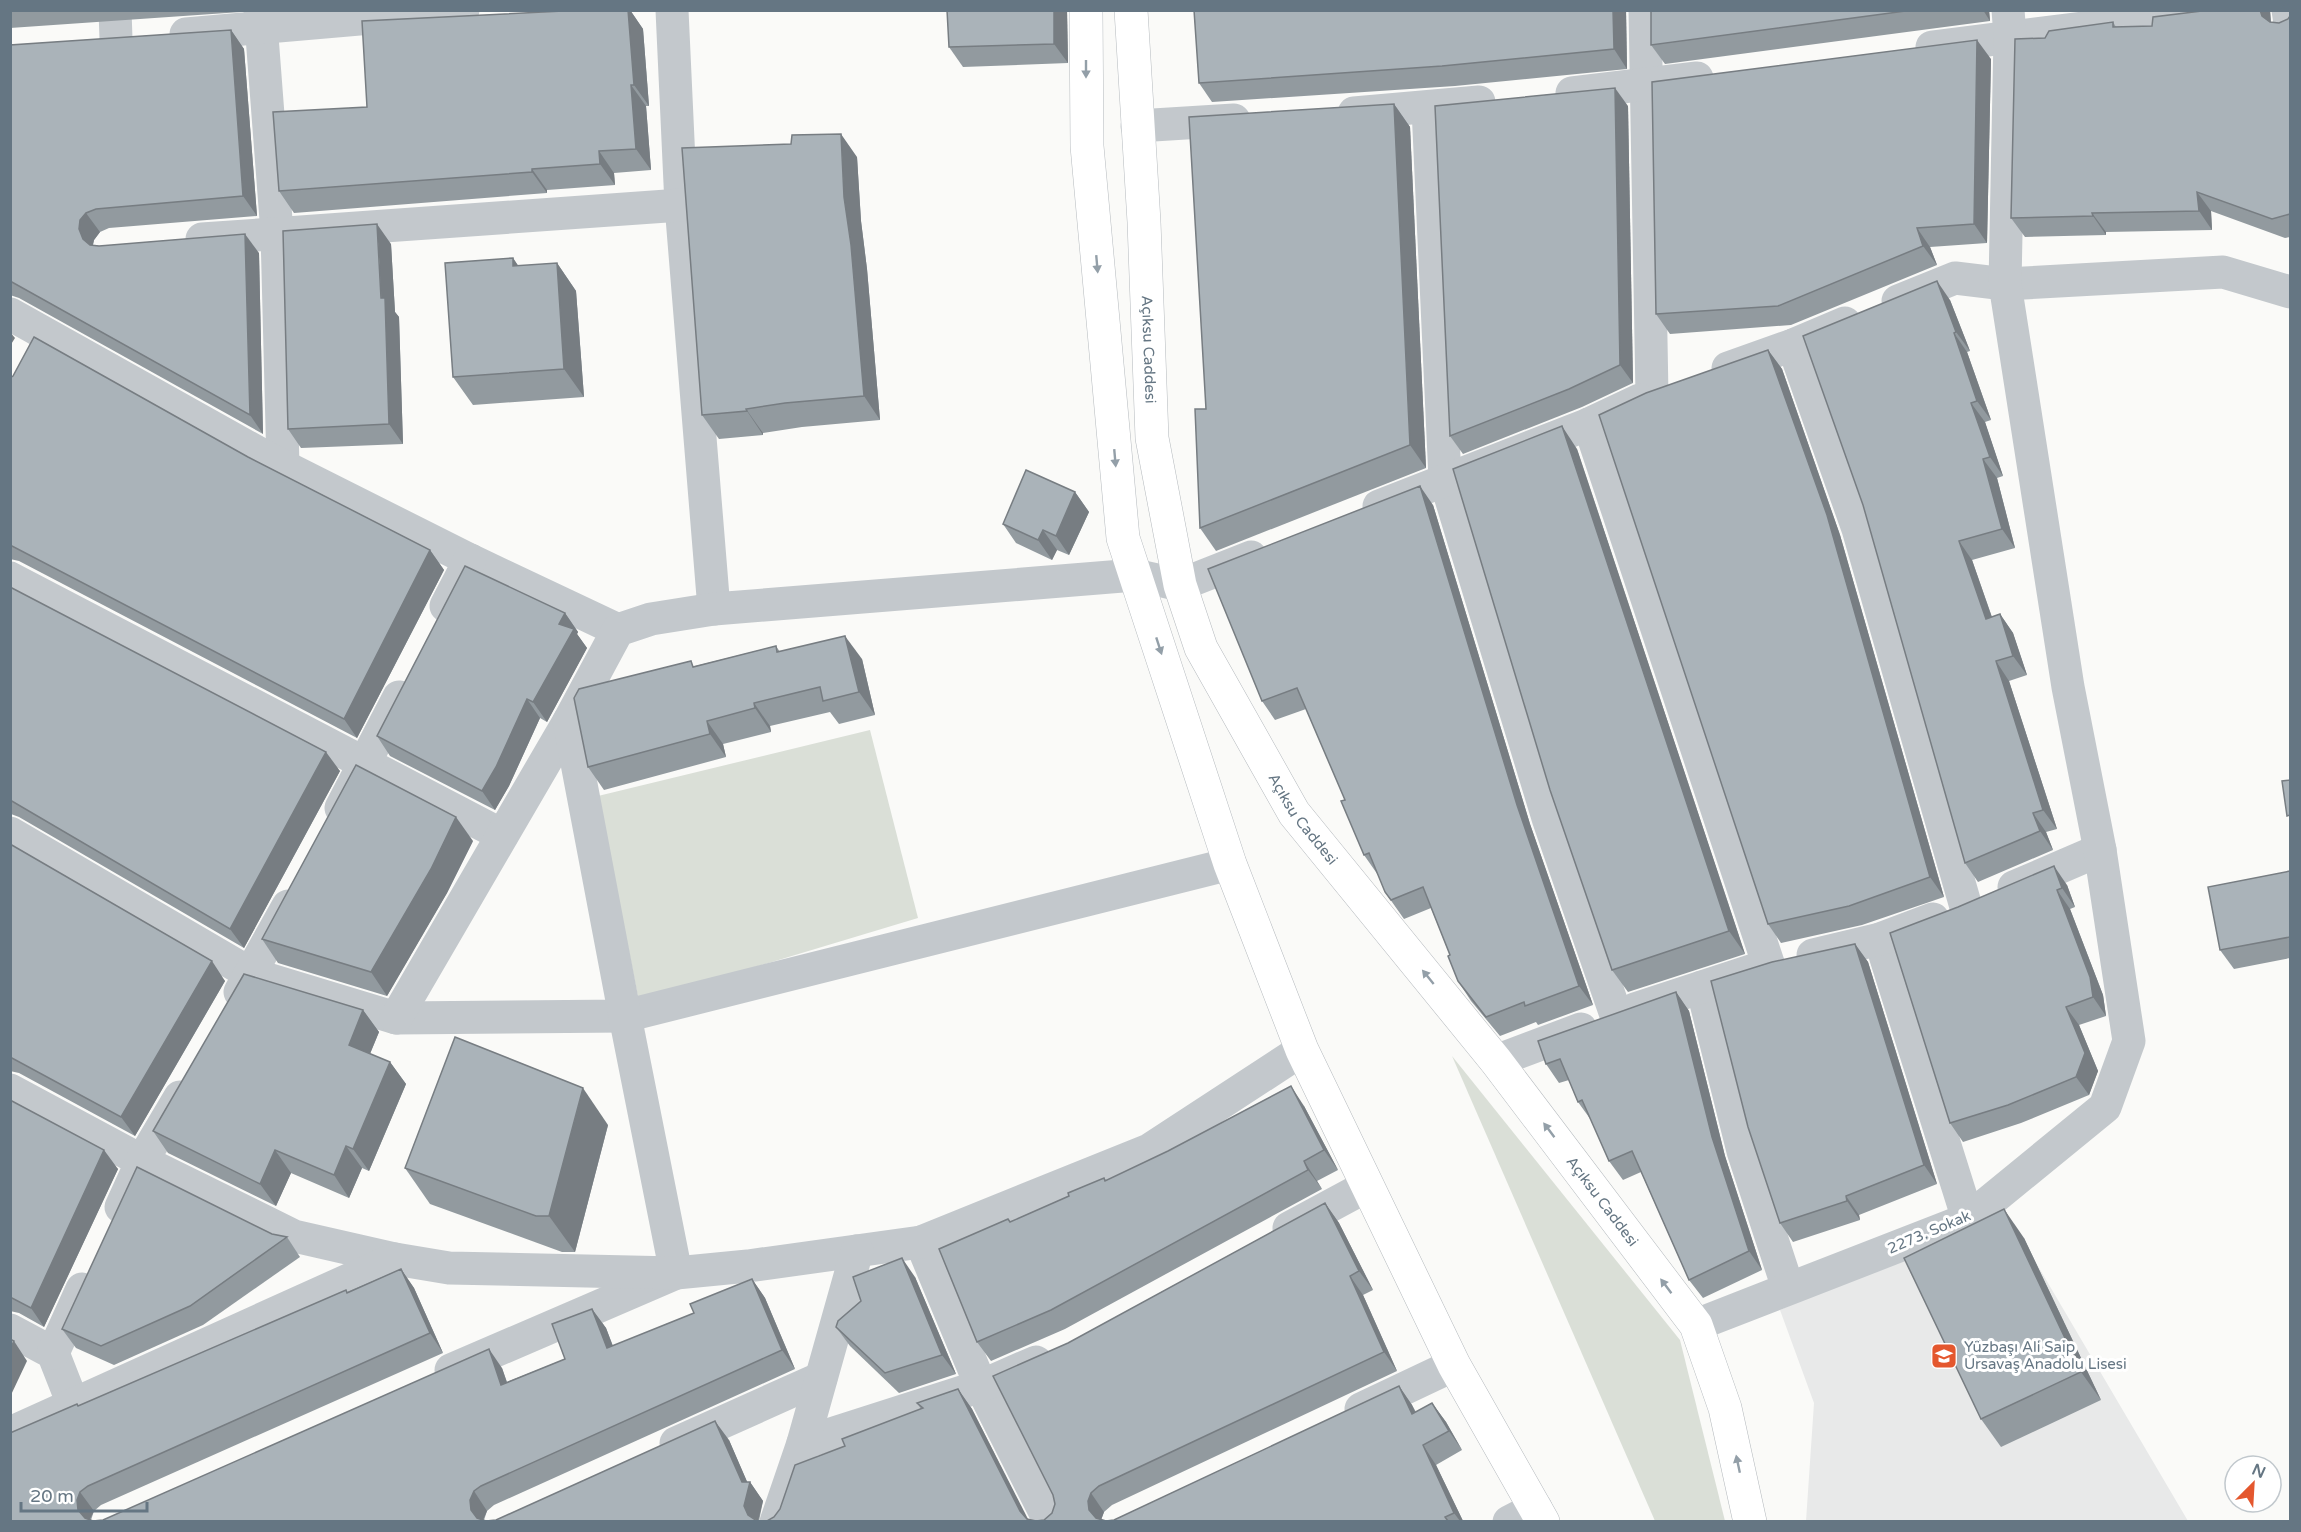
<svg xmlns="http://www.w3.org/2000/svg" width="2301" height="1532" font-family="'Varela Round',sans-serif">
  <style>
    .built { fill: #e8e9e9 }
    .green { fill: #dadfd7 }
    .lines { fill: none; stroke-linecap: round; stroke-linejoin: round }
    .major-casing { stroke: #b5babe; stroke-width: 34 }
    .minor { stroke: #c3c8cc; stroke-width: 33 }
    .major { stroke: #fff; stroke-width: 33 }
    .wall { fill: #929a9f }
    .shaded-wall { fill: #777d82 }
    .building { fill: #aab3b9; stroke: #777d82; stroke-width: 1.5 }
    .oneway { fill: #939fa8 }
    .labels { text-anchor: middle; dominant-baseline: central; stroke-width: 6; stroke-linejoin: round; paint-order: stroke }
    .street-label { font-size: 15px; fill: #657683; stroke: #fff }
    .poi-label { font-size: 15px; fill: #657683; stroke: #fff; text-anchor: start }
  </style>
  <rect width="100%" height="100%" fill="#fafaf8"/>
  <polygon class="built" points="2005,1210 2188,1521 1806,1521 1814,1403 1780,1310"/>
  <g class="green">
    <polygon points="870,730 918,918 639,1002 598,796"/>
    <polygon points="1452,1056 1680,1340 1725,1521 1655,1521"/>
  </g>
  <g class="lines">
    <defs>
      <g id="major">
        <polyline points="1086,10 1087,146 1123,538 1230,864 1302,1050 1454,1365 1543,1522"/>
        <path id="s1" d="M1131,10L1144,222L1152,438L1180,585L1201,648L1294,813L1496,1061L1696,1325L1725,1408L1750,1522"/>
      </g>
    </defs>
    <use href="#major" class="major-casing"/>
    <g class="minor">
      <polyline points="115,10 116,39"/>
      <polyline points="260,10 277,233 283,466"/>
      <polyline points="672,10 681,205 714,609"/>
      <polyline points="1645,10 1652,395"/>
      <polyline points="2288,10 2290,23"/>
      <polyline points="186,34 463,10"/>
      <polyline points="1932,47 2228,10"/>
      <polyline points="1572,93 1697,78"/>
      <polyline points="1428,108 1445,479 1548,818 1616,1015"/>
      <polyline points="1354,113 1479,102"/>
      <polyline points="1137,126 1234,120"/>
      <polyline points="202,239 681,205"/>
      <polyline points="1898,301 1955,278 2005,284 2223,272 2290,292"/>
      <polyline points="10,314 271,460 470,560 618,630"/>
      <polyline points="1793,345 1858,529 1966,907"/>
      <polyline points="1728,368 1793,345 1845,323"/>
      <polyline points="1589,424 1769,966"/>
      <polyline points="1379,506 1589,424 1640,400"/>
      <polyline points="10,578 502,835"/>
      <polyline points="446,606 470,560"/>
      <polyline points="341,808 399,697"/>
      <polyline points="10,833 251,974 396,1018 625,1016 1230,864"/>
      <polyline points="2014,887 2100,850"/>
      <polyline points="1880,939 1968,1219"/>
      <polyline points="1813,955 1880,939 1933,919"/>
      <polyline points="1702,987 1743,1151 1788,1288"/>
      <polyline points="240,992 288,906"/>
      <polyline points="1635,1009 1754,970"/>
      <polyline points="396,1018 569,721 618,630 651,619 714,609 1135,575 1180,585 1251,557"/>
      <polyline points="1496,1061 1581,1029"/>
      <polyline points="10,1090 142,1161 294,1236 395,1259"/>
      <polyline points="121,1207 142,1161 180,1097"/>
      <polyline points="1289,1228 1367,1186"/>
      <polyline points="921,1242 981,1386 1050,1522"/>
      <polyline points="1696,1325 1968,1219 2105,1107 2129,1041 2100,850 2068,687 2005,284 2010,36 2008,10"/>
      <polyline points="10,1330 53,1353 73,1404"/>
      <polyline points="53,1353 82,1289"/>
      <polyline points="451,1370 676,1273 625,1016 569,721"/>
      <polyline points="1361,1409 1454,1365"/>
      <polyline points="10,1433 395,1259 449,1268 676,1273 748,1266 921,1242 1149,1150 1302,1050"/>
      <polyline points="676,1443 821,1378"/>
      <polyline points="803,1443 981,1386 1036,1362"/>
      <polyline points="776,1522 803,1443 857,1251"/>
      <polyline points="1509,1522 1536,1508"/>
    </g>
    <use href="#major" class="major"/>
  </g>
  <g class="wall">
    <polygon points="10,10 242,10 241,12 10,28"/>
    <polygon points="584,10 630,10 643,29 649,106 646,106 651,170 614,173 615,185 547,190 547,193 294,213 279,191 367,107"/>
    <polygon points="1067,10 1068,63 963,67 949,47"/>
    <polygon points="1194,10 1626,10 1627,69 1455,86 1212,102 1199,83"/>
    <polygon points="1651,10 1989,10 1990,21 1665,64 1651,45"/>
    <polygon points="2210,10 2270,10 2271,22 2279,23 2288,19 2290,16 2290,237 2285,238 2211,211 2212,230 2106,232 2106,235 2025,237 2011,218 2045,38 2113,22 2116,27 2152,26"/>
    <polygon points="231,30 244,49 257,216 109,228 100,232 94,240 93,245 99,246 259,253 263,434 19,298 10,295 10,45"/>
    <polygon points="1991,59 1987,243 1930,247 1937,265 1791,325 1670,334 1656,314"/>
    <polygon points="1394,104 1410,127 1426,468 1216,551 1200,528 1206,409"/>
    <polygon points="1628,106 1633,383 1582,407 1463,454 1450,436"/>
    <polygon points="857,157 861,221 867,269 880,420 802,427 763,433 763,435 719,439 702,415"/>
    <polygon points="391,244 395,312 399,317 403,444 301,448 288,429"/>
    <polygon points="513,258 518,266 557,263 576,291 584,397 473,405 453,377"/>
    <polygon points="1950,300 1970,351 1967,352 1991,420 1985,422 2003,476 1997,478 2015,548 1972,560 1992,617 2000,614 2013,633 2027,675 2009,681 2057,829 2046,832 2053,850 1978,882 1965,863"/>
    <polygon points="1768,350 1782,369 1840,535 1944,897 1862,925 1781,943 1768,924"/>
    <polygon points="10,378 248,457 430,550 444,570 357,738 19,561 10,559"/>
    <polygon points="1577,449 1745,954 1628,992 1612,970"/>
    <polygon points="1075,492 1089,512 1069,555 1057,550 1052,560 1016,543 1003,524"/>
    <polygon points="1433,505 1530,824 1593,1005 1538,1025 1536,1022 1500,1036 1471,1001 1458,981 1450,955 1431,908 1404,919 1385,892 1378,875 1364,855 1345,800 1306,709 1275,720 1262,701"/>
    <polygon points="10,587 340,771 244,948 19,817 11,814"/>
    <polygon points="565,613 578,632 577,634 587,648 547,722 540,718 509,786 495,810 390,756 377,736"/>
    <polygon points="776,646 780,652 862,659 875,715 839,724 830,712 770,726 771,732 723,744 726,757 604,790 588,767 695,666"/>
    <polygon points="473,841 447,893 387,996 278,963 262,939"/>
    <polygon points="10,844 225,981 135,1136 19,1073 10,1071"/>
    <polygon points="2290,872 2290,958 2234,969 2220,950"/>
    <polygon points="2067,885 2075,907 2070,909 2103,995 2106,1016 2079,1025 2098,1071 2089,1095 2021,1123 1963,1142 1950,1123 1890,933"/>
    <polygon points="1855,944 1868,962 1937,1184 1859,1215 1860,1220 1793,1242 1780,1223"/>
    <polygon points="1676,992 1689,1011 1725,1156 1762,1270 1703,1298 1689,1280 1641,1172 1623,1180 1609,1161 1591,1120 1578,1102 1569,1080 1559,1083 1546,1064"/>
    <polygon points="363,1010 379,1032 370,1054 390,1062 406,1084 369,1171 362,1168 349,1198 291,1173 276,1206 168,1153 153,1131"/>
    <polygon points="10,1100 118,1169 44,1327 19,1313 10,1311"/>
    <polygon points="1304,1106 1338,1170 1317,1181 1322,1189 1065,1329 991,1361 977,1342 1008,1219 1010,1222 1069,1196 1104,1178 1106,1180"/>
    <polygon points="608,1125 575,1252 562,1252 430,1204 405,1168"/>
    <polygon points="1325,1203 1339,1223 1373,1290 1363,1295 1397,1371 1112,1505 1104,1512 1101,1520 1106,1521 1114,1520 1399,1386 1412,1405 1416,1412 1432,1403 1446,1422 1462,1450 1436,1465 1463,1521 10,1521 79,1406 401,1269 414,1288 443,1353 101,1505 94,1511 91,1520 93,1521 103,1520 502,1368 507,1382 565,1359 592,1309 606,1328 613,1346 694,1313 752,1279 765,1298 795,1369 494,1505 487,1511 484,1520 486,1521 496,1520 729,1440 747,1482 750,1482 763,1501 759,1521 767,1521 774,1517 845,1446 921,1409 917,1403 958,1389 972,1409 1027,1519 1036,1521 1044,1520 1052,1513 1055,1504 1068,1343"/>
    <polygon points="272,1234 287,1237 300,1257 203,1325 114,1365 76,1348 62,1329"/>
    <polygon points="2024,1238 2101,1400 2001,1447 1981,1419"/>
    <polygon points="915,1277 956,1374 899,1393 850,1346 836,1327"/>
  </g>
  <g class="shaded-wall">
    <polygon points="628,10 630,10 643,29 649,106 634,85"/>
    <polygon points="1054,10 1067,10 1068,63 1054,44"/>
    <polygon points="1613,10 1626,10 1627,69 1614,49"/>
    <polygon points="1983,10 1989,10 1990,21"/>
    <polygon points="2260,10 2270,10 2271,26 2262,16"/>
    <polygon points="231,30 244,49 257,216 243,196"/>
    <polygon points="1977,40 1991,59 1987,243 1974,224"/>
    <polygon points="631,85 646,106 651,170 636,149"/>
    <polygon points="1615,88 1628,106 1633,383 1620,365"/>
    <polygon points="1394,104 1410,127 1426,468 1410,445"/>
    <polygon points="841,134 857,157 861,221 867,269 880,420 864,396 844,197"/>
    <polygon points="599,151 614,173 615,185 600,164"/>
    <polygon points="532,169 547,190 547,193 532,172"/>
    <polygon points="2197,192 2211,211 2212,230 2199,211"/>
    <polygon points="86,213 100,232 94,240 92,248 83,239 79,229 80,220"/>
    <polygon points="2092,213 2106,232 2106,235 2093,216"/>
    <polygon points="377,224 391,244 395,312 399,317 403,444 389,424"/>
    <polygon points="1917,228 1930,247 1937,265 1923,246"/>
    <polygon points="245,234 259,253 263,434 250,415"/>
    <polygon points="513,258 532,286 513,266"/>
    <polygon points="557,263 576,291 584,397 564,369"/>
    <polygon points="1937,281 1950,300 1970,351 1956,332"/>
    <polygon points="10,332 15,338 10,346"/>
    <polygon points="1954,333 1967,352 1991,420 1977,401"/>
    <polygon points="1768,350 1782,369 1840,535 1944,897 1930,877"/>
    <polygon points="1971,403 1985,422 2003,476 1990,457"/>
    <polygon points="746,409 763,433 763,435 747,411"/>
    <polygon points="1562,426 1577,449 1745,954 1729,931"/>
    <polygon points="1983,459 1997,478 2015,548 2002,529"/>
    <polygon points="1420,486 1433,505 1530,824 1593,1005 1579,986 1517,805"/>
    <polygon points="1075,492 1089,512 1069,555 1056,536"/>
    <polygon points="1043,530 1057,550 1052,560 1038,540"/>
    <polygon points="1959,541 1972,560 1999,638 1986,619"/>
    <polygon points="430,550 444,570 357,738 344,719"/>
    <polygon points="565,613 578,632 577,634 587,648 547,722 533,702 559,624"/>
    <polygon points="2000,614 2013,633 2027,675 2013,656"/>
    <polygon points="845,636 862,659 875,715 859,692"/>
    <polygon points="1996,661 2009,681 2057,829 2043,810"/>
    <polygon points="527,699 540,718 509,786 495,810 482,791"/>
    <polygon points="754,703 770,726 771,732 755,708"/>
    <polygon points="707,721 723,744 726,757 710,734"/>
    <polygon points="326,752 340,771 244,948 230,929"/>
    <polygon points="2033,813 2046,832 2053,850 2040,831"/>
    <polygon points="456,817 473,841 447,893 387,996 371,972"/>
    <polygon points="2054,866 2067,885 2075,907 2062,888"/>
    <polygon points="2057,890 2070,909 2103,995 2106,1016 2093,997"/>
    <polygon points="1855,944 1868,962 1937,1184 1924,1165"/>
    <polygon points="212,961 225,981 135,1136 121,1117"/>
    <polygon points="1676,992 1689,1011 1725,1156 1762,1270 1749,1251 1712,1137"/>
    <polygon points="2066,1007 2079,1025 2098,1071 2089,1095 2076,1077"/>
    <polygon points="363,1010 379,1032 364,1068 349,1045"/>
    <polygon points="390,1062 406,1084 369,1171 353,1149"/>
    <polygon points="1291,1086 1304,1106 1338,1170 1324,1150"/>
    <polygon points="583,1088 608,1125 575,1252 549,1216"/>
    <polygon points="346,1146 362,1168 349,1198 334,1175"/>
    <polygon points="104,1150 118,1169 44,1327 31,1308"/>
    <polygon points="275,1150 291,1173 276,1206 260,1184"/>
    <polygon points="1304,1161 1317,1181 1322,1189 1308,1170"/>
    <polygon points="1846,1196 1859,1215 1860,1220 1847,1201"/>
    <polygon points="1325,1203 1339,1223 1373,1290 1359,1271"/>
    <polygon points="2004,1209 2024,1238 2101,1400 2081,1372"/>
    <polygon points="902,1258 915,1277 956,1374 942,1355"/>
    <polygon points="401,1269 414,1288 443,1353 430,1333"/>
    <polygon points="1350,1276 1363,1295 1397,1371 1384,1352"/>
    <polygon points="752,1279 765,1298 795,1369 782,1350"/>
    <polygon points="592,1309 606,1328 621,1368 607,1348"/>
    <polygon points="14,1341 27,1361 10,1397 10,1349"/>
    <polygon points="489,1349 502,1368 514,1404 501,1385"/>
    <polygon points="1399,1386 1412,1405 1425,1434 1412,1414"/>
    <polygon points="958,1389 972,1409 1029,1521 1020,1511"/>
    <polygon points="1432,1403 1446,1422 1462,1450 1449,1431"/>
    <polygon points="715,1421 729,1440 749,1486 750,1482 763,1501 758,1521 748,1515 744,1506 742,1482"/>
    <polygon points="1423,1445 1436,1465 1463,1521 1460,1521 1454,1513"/>
    <polygon points="474,1491 487,1511 483,1520 484,1521 479,1521 471,1510 470,1500"/>
    <polygon points="80,1492 94,1511 90,1519 91,1521 86,1521 78,1510 77,1500"/>
    <polygon points="1091,1493 1104,1512 1101,1520 1097,1521 1089,1510 1088,1501"/>
  </g>
  <g class="building">
    <polygon points="584,10 628,10 634,85 631,85 636,149 599,151 600,164 532,169 532,172 279,191 273,112 367,107 362,21"/>
    <polygon points="947,10 1054,10 1054,44 949,47"/>
    <polygon points="1194,10 1613,10 1614,49 1442,66 1199,83"/>
    <polygon points="1651,10 1913,10 1651,45"/>
    <polygon points="2210,10 2260,10 2262,16 2270,22 2279,23 2288,19 2290,16 2290,214 2272,219 2197,192 2199,211 2092,213 2093,216 2011,218 2015,39 2045,38 2049,31 2113,22 2113,27 2152,26 2153,17"/>
    <polygon points="231,30 243,196 96,209 86,213 80,220 79,229 83,239 90,245 99,246 245,234 250,415 10,281 10,45"/>
    <polygon points="1977,40 1974,224 1917,228 1923,246 1778,306 1656,314 1652,82"/>
    <polygon points="1615,88 1620,365 1569,389 1450,436 1435,106"/>
    <polygon points="1394,104 1410,445 1200,528 1195,409 1206,409 1189,117"/>
    <polygon points="841,134 844,197 851,245 864,396 785,403 746,409 747,411 702,415 682,148 791,144 792,135"/>
    <polygon points="377,224 381,298 385,298 389,424 288,429 283,231"/>
    <polygon points="513,258 513,266 557,263 564,369 453,377 445,263"/>
    <polygon points="1937,281 1956,332 1954,333 1977,401 1971,403 1990,457 1983,459 2002,529 1959,541 1986,619 2000,614 2013,656 1996,661 2043,810 2033,813 2040,831 1965,863 1863,505 1803,336"/>
    <polygon points="34,337 248,457 430,550 344,719 10,545 10,378 13,376"/>
    <polygon points="1768,350 1827,515 1930,877 1849,906 1768,924 1599,415 1646,393"/>
    <polygon points="1562,426 1729,931 1612,970 1550,790 1453,469"/>
    <polygon points="1026,470 1075,492 1056,536 1043,530 1038,540 1003,524"/>
    <polygon points="1420,486 1517,805 1579,986 1525,1006 1524,1002 1486,1017 1458,981 1448,956 1450,955 1423,887 1391,900 1385,892 1369,853 1364,855 1341,801 1345,800 1297,688 1262,701 1208,569"/>
    <polygon points="465,566 565,613 559,624 574,629 533,702 527,699 496,767 482,791 377,736"/>
    <polygon points="10,587 326,752 230,929 10,800"/>
    <polygon points="845,636 859,692 823,701 820,687 754,703 755,708 707,721 710,734 588,767 574,698 579,689 691,661 693,667 776,646 777,652"/>
    <polygon points="356,765 456,817 431,869 371,972 262,939"/>
    <polygon points="2290,780 2290,815 2287,816 2282,781"/>
    <polygon points="10,844 212,961 121,1117 10,1057"/>
    <polygon points="2054,866 2062,888 2057,890 2090,977 2093,997 2066,1007 2085,1053 2076,1077 2008,1105 1950,1123 1890,933 1958,907"/>
    <polygon points="2290,871 2290,937 2220,950 2208,887"/>
    <polygon points="1855,944 1924,1165 1846,1196 1847,1201 1780,1223 1748,1127 1711,981 1772,962"/>
    <polygon points="244,974 363,1010 349,1045 390,1062 353,1149 346,1146 334,1175 275,1150 260,1184 153,1131"/>
    <polygon points="1676,992 1712,1137 1749,1251 1689,1280 1632,1151 1609,1161 1582,1100 1578,1102 1560,1059 1546,1064 1538,1041"/>
    <polygon points="455,1037 583,1088 549,1216 536,1216 405,1168"/>
    <polygon points="1291,1086 1324,1150 1304,1161 1308,1170 1051,1310 977,1342 939,1249 1008,1219 1010,1222 1069,1196 1068,1193 1104,1178 1105,1181 1168,1151"/>
    <polygon points="10,1100 104,1150 31,1308 10,1297"/>
    <polygon points="137,1167 272,1234 287,1237 190,1306 101,1346 62,1329"/>
    <polygon points="1325,1203 1359,1271 1350,1276 1384,1352 1099,1486 1091,1493 1088,1501 1089,1510 1096,1518 1106,1521 1114,1520 1399,1386 1412,1414 1432,1403 1449,1431 1423,1445 1454,1513 1445,1517 1448,1521 10,1521 10,1433 77,1404 78,1406 346,1290 347,1293 401,1269 430,1333 88,1486 80,1492 77,1500 78,1510 85,1518 93,1521 103,1520 489,1349 501,1385 565,1359 552,1324 592,1309 607,1348 694,1313 690,1304 752,1279 782,1350 481,1486 474,1491 470,1500 471,1510 477,1518 486,1521 496,1520 715,1421 742,1482 750,1482 744,1506 748,1515 757,1521 767,1521 774,1517 780,1509 795,1465 845,1446 842,1439 923,1408 917,1403 958,1389 1020,1511 1027,1519 1036,1521 1044,1520 1052,1513 1055,1504 1053,1495 993,1376 1068,1343"/>
    <polygon points="2004,1209 2081,1372 1981,1419 1904,1258"/>
    <polygon points="902,1258 942,1355 885,1373 836,1327 838,1321 861,1301 853,1277"/>
    <polygon points="10,1339 14,1341 10,1349"/>
  </g>
  <defs><path id="oneway-solid" d="M-6-.8H1V-3.2L6.5 0L1 3.2V.8H-6Z" transform="scale(1.5)"/></defs>
  <g class="oneway">
    <use href="#oneway-solid" transform="translate(1086 69) rotate(90)"/>
    <use href="#oneway-solid" transform="translate(1097 264) rotate(85)"/>
    <use href="#oneway-solid" transform="translate(1115 458) rotate(85)"/>
    <use href="#oneway-solid" transform="translate(1159 646) rotate(72)"/>
    <use href="#oneway-solid" transform="translate(1428 977) rotate(-129)"/>
    <use href="#oneway-solid" transform="translate(1549 1130) rotate(-127)"/>
    <use href="#oneway-solid" transform="translate(1666 1286) rotate(-127)"/>
    <use href="#oneway-solid" transform="translate(1738 1464) rotate(-102)"/>
  </g>
  <defs>
    <symbol id="school-square" viewBox="-11 -11 22 22"><rect x="-9" y="-9" width="18" height="18" rx="4" fill="#e4572e" stroke="#fff"/><path d="M0-5L7-2L0 1L-7-2ZM-4 1L0 2.5L4 1V4Q0 6-4 4Z" fill="#fff"/></symbol>
  </defs>
  <g fill-rule="evenodd">
    <use href="#school-square" x="1929" y="1341" width="30" height="30"/>
  </g>
  <g class="labels">
    <g class="street-label">
      <text stroke="none"><textPath href="#s1" startOffset="340">Açıksu Caddesi</textPath></text>
      <text stroke="none"><textPath href="#s1" startOffset="844">Açıksu Caddesi</textPath></text>
      <text stroke="none"><textPath href="#s1" startOffset="1330">Açıksu Caddesi</textPath></text>
      <text transform="translate(1929 1232) rotate(-23)">2273. Sokak</text>
    </g>
    <g class="poi-label">
      <text x="1964" y="1347">Yüzbaşı Ali Saip<tspan x="1964" dy="17">Ursavaş Anadolu Lisesi</tspan></text>
    </g>
  </g>
  <rect width="2301" height="1532" fill="none" stroke="#657683" stroke-width="24"/>
  <g transform="translate(2253 1484) rotate(24)"><circle r="28" fill="#ffffff" stroke="#c1c8cd" stroke-width="1.5"/>
  <path d="M0-4.5L10 22L0 15L-10 22Z" fill="#e4572e"/>
  <text y="-9" font-size="16" font-weight="bold" text-anchor="middle" fill="#657683">N</text>
  </g>
  <path d="M21 1502v9h126v-9" fill="none" stroke="#657683" stroke-width="3"/>
  <text x="30" y="1502" font-size="18" fill="#657683" stroke="#ffffff" stroke-width="4.5" paint-order="stroke">20 m</text>
</svg>
